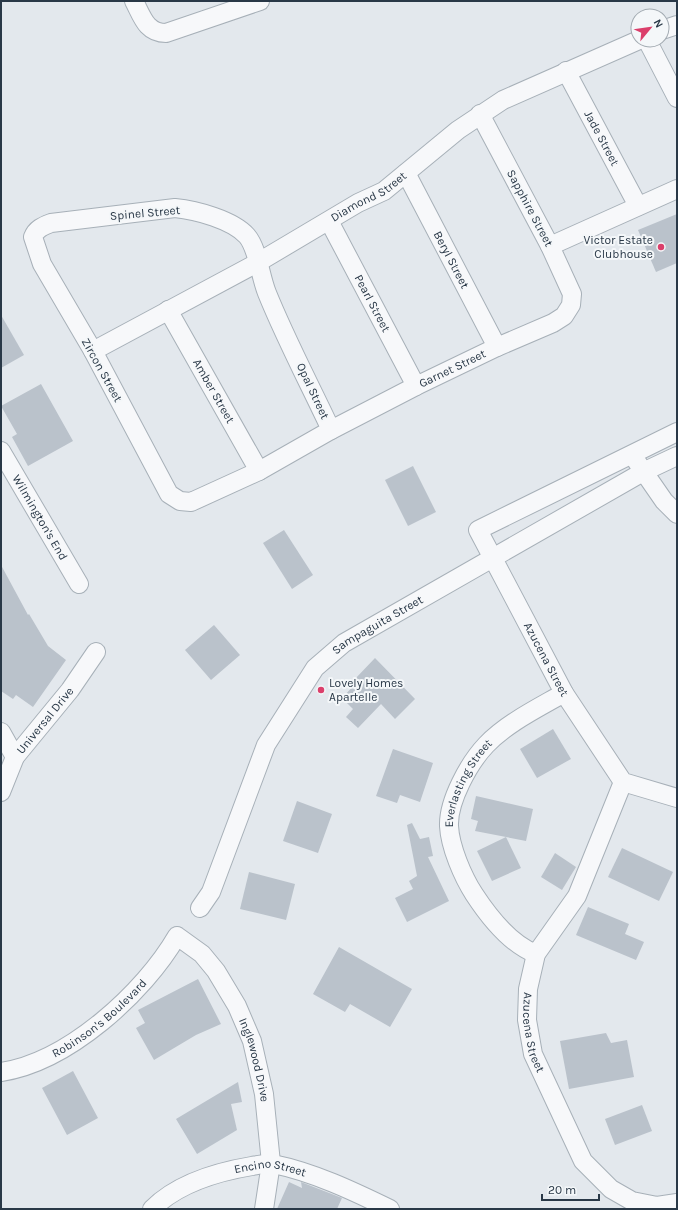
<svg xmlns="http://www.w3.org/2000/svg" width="678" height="1210" font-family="Karla,sans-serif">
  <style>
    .building { fill: #bac2cb }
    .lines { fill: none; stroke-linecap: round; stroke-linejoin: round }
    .street-casing { stroke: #a7b0b8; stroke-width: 20 }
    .street { stroke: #f7f8fa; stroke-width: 18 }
    .poi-dot { fill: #db3f6b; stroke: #f4f7f9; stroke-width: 1.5 }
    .labels { text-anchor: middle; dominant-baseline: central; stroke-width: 4; stroke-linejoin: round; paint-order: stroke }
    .street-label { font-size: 12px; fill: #293847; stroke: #f4f7f9 }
    .poi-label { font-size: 12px; fill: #293847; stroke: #f4f7f9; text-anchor: end }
  </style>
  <rect width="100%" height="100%" fill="#e3e8ed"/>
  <g class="building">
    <polygon points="677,214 677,263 656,272 638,230"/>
    <polygon points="1,315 24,355 1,368"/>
    <polygon points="41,384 73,441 28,466 12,437 17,434 1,406"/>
    <polygon points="413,466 436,512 408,526 385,480"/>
    <polygon points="284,530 313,575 292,589 263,543"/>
    <polygon points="1,565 28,615 29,614 48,646 66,660 33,707 16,695 13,699 1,691"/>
    <polygon points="214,625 240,655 211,680 185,650"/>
    <polygon points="375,658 415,699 395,719 381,704 358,728 346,717 353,709 342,698 359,680 355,679"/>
    <polygon points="553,729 571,759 537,778 520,749"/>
    <polygon points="393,749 433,763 420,802 400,795 397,803 376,796"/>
    <polygon points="476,796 533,809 526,841 475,831 478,821 471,819"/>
    <polygon points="297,801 332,814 318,853 283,841"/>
    <polygon points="412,823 420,839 429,837 433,856 428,857 449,901 407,922 395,898 413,889 409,881 417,876 407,825"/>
    <polygon points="506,837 521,868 492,881 477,851"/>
    <polygon points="622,848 673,872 659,901 608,877"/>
    <polygon points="555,853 576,867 562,890 541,877"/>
    <polygon points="249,872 295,884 286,920 240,909"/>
    <polygon points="588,907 629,924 625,934 644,942 636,960 576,935"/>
    <polygon points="339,947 412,989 390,1027 350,1004 345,1012 313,994"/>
    <polygon points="198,979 221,1024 196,1035 154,1060 136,1028 145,1023 138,1010"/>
    <polygon points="606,1033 611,1043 627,1040 634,1077 569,1089 560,1041"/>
    <polygon points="73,1071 98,1118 67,1135 42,1088"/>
    <polygon points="238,1082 242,1102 231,1104 237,1130 197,1154 176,1119"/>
    <polygon points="642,1105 652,1131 615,1145 605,1119"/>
    <polygon points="289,1182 302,1188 301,1182 342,1198 337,1209 277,1209"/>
  </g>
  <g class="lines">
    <defs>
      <g id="street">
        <path d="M134,1C142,16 146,33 166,33L260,1"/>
        <polyline points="662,30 677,25"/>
        <polyline points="647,40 677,98"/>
        <path id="s1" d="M566,71L638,206"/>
        <path id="s2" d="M406,173L497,347"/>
        <path d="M175,208C196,210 233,220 247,236C258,249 260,276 267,293C286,340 310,385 331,430L259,471L191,502L180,501L169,494L93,351L42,264L33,237C36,229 43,226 51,223Z"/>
        <path id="s3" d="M329,221L416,386"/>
        <polyline points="550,246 677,189"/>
        <path id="s4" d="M168,310L259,471"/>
        <path id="s5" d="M93,351L257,263L358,203L384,191L458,130L503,100L639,40"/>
        <path id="s6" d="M331,430L416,386L497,347L553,323L564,316L571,305L572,294L550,246L480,114"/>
        <path id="s7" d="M677,432L478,530L564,693L623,782L677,798"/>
        <path id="s8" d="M1,451L79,584"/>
        <polyline points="637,462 664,501 677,514"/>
        <polyline points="1,732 15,757"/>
        <path id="s9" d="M623,782L577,896L536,954L528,989L527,1020L533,1054L583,1161L611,1189L632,1201L657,1206L677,1203"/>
        <path id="s10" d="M1,792L15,757L70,690L96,652"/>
        <path id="s11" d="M200,908L211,892L266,745L315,668L344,643L643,472L677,456"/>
        <path id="s12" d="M536,954C510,944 489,917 474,894C463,877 450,847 449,826C448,801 469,763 486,745C507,723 538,708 564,693"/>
        <path id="s13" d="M1,1072C68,1062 144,993 177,936L202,954L216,971L237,1006L252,1041L264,1094L271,1163L264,1209"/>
        <path id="s14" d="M152,1209C178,1183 216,1172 252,1166C258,1165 266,1163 273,1164C313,1172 353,1191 390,1209"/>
      </g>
    </defs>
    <use href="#street" class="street-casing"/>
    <use href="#street" class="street"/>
  </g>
  <g class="poi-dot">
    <circle cx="661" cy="247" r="4"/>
    <circle cx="321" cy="690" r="4"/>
  </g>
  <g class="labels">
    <g class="street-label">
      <text stroke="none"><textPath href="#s1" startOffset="76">Jade Street</textPath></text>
      <text stroke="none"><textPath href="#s5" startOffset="316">Diamond Street</textPath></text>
      <text transform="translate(530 208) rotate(62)">Sapphire Street</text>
      <text transform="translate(145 213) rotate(-5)">Spinel Street</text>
      <text stroke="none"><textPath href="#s2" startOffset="98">Beryl Street</textPath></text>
      <text stroke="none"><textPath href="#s3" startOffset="93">Pearl Street</textPath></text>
      <text stroke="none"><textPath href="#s6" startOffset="136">Garnet Street</textPath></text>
      <text transform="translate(102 370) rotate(61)">Zircon Street</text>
      <text stroke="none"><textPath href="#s4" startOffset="93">Amber Street</textPath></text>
      <text transform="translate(313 391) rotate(65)">Opal Street</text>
      <text stroke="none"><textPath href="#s8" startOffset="77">Wilmington's End</textPath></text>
      <text stroke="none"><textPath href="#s11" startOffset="344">Sampaguita Street</textPath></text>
      <text stroke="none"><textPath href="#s7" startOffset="368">Azucena Street</textPath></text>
      <text stroke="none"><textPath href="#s10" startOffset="85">Universal Drive</textPath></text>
      <text stroke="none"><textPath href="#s12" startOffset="208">Everlasting Street</textPath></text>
      <text stroke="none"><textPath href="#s13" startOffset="114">Robinson's Boulevard</textPath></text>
      <text stroke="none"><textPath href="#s9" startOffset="274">Azucena Street</textPath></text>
      <text stroke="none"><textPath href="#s13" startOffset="379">Inglewood Drive</textPath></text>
      <text stroke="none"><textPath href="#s14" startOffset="129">Encino Street</textPath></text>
    </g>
    <g class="poi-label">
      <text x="653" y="240">Victor Estate<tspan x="653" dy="14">Clubhouse</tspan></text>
      <text x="329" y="683" text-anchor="start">Lovely Homes<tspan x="329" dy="14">Apartelle</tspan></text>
    </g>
  </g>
  <rect width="678" height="1210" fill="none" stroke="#293847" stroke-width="4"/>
  <g transform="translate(650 28) rotate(61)"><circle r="19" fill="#f4f7f9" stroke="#a3abb2"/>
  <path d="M0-3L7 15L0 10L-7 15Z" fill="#db3f6b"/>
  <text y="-6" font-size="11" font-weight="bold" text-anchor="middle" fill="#293847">N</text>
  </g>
  <path d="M542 1194v6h57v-6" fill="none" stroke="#293847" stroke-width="2"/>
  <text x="548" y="1194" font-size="12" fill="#293847" stroke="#f4f7f9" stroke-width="3" paint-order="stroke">20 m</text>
</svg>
